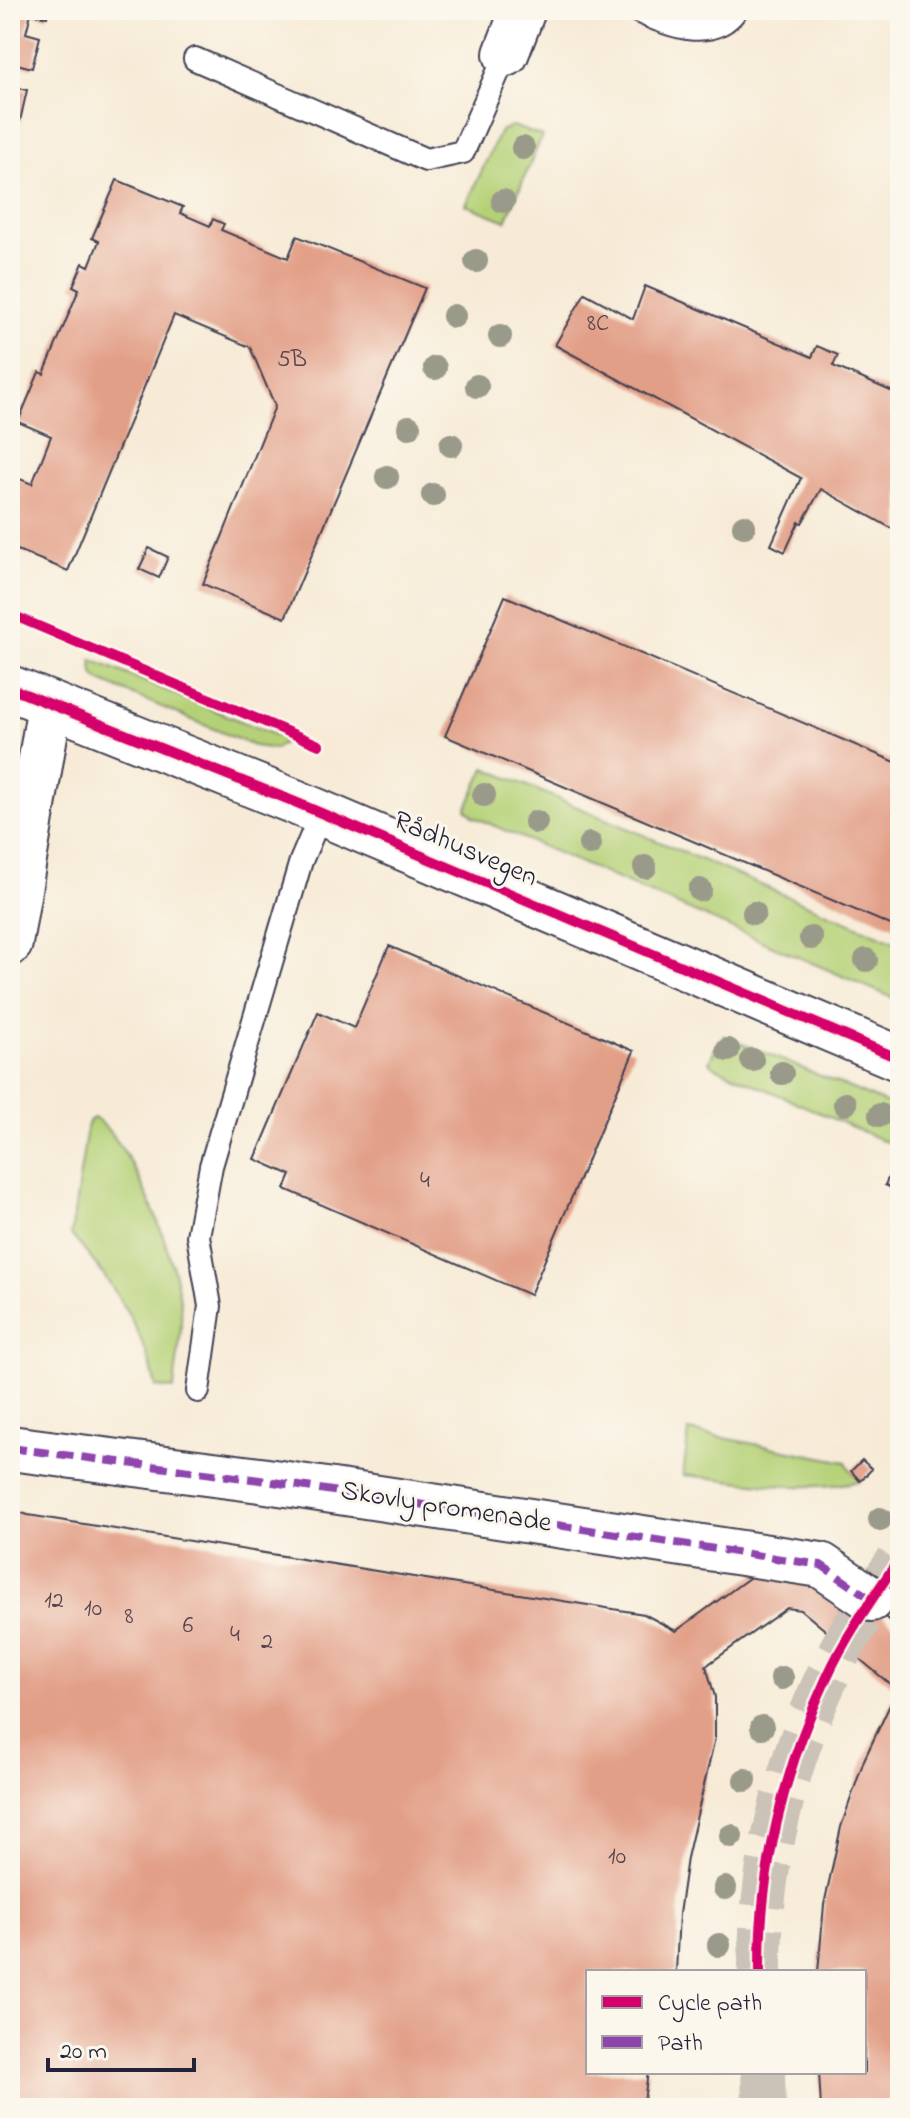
<svg xmlns="http://www.w3.org/2000/svg" width="910" height="2118" font-family="'Indie Flower',sans-serif">
  <style>
    .green { fill: #b5d177; stroke: #6c7a59; stroke-width: 2 }
    .building { fill: #e29f87 }
    .lines { fill: none; stroke-linecap: round; stroke-linejoin: round }
    .street-tunnel { stroke: #ccc3b8; stroke-width: 44; stroke-dasharray: 44 22; stroke-linecap: butt }
    .lane-casing { stroke: #424052; stroke-width: 26 }
    .street-casing { stroke: #424052; stroke-width: 48 }
    .lane { stroke: #fff; stroke-width: 22 }
    .street { stroke: #fff; stroke-width: 44 }
    .quiet { stroke: #8e44ad; stroke-width: 8; stroke-dasharray: 16 8; stroke-linecap: butt }
    .cycleway-casing { stroke: #fbf7ec; stroke-width: 15 }
    .cycleway { stroke: #d6006c; stroke-width: 10 }
    .tree { fill: #9a9a8b }
    .labels { text-anchor: middle; dominant-baseline: central; stroke-width: 6; stroke-linejoin: round; paint-order: stroke }
    .number-label { font-size: 24px; fill: #52414e }
    .street-label { font-size: 28px; fill: #22223b; stroke: #fbf7ec }
  </style>
  <rect width="100%" height="100%" fill="#fbf7ec"/>
  <filter id="ink" filterUnits="userSpaceOnUse"><feTurbulence type="fractalNoise" baseFrequency=".0125" numOctaves="2"/><feDisplacementMap in="SourceGraphic" scale="16" xChannelSelector="R" yChannelSelector="G"/><feConvolveMatrix kernelMatrix="1 2 1 2 8 2 1 2 1" color-interpolation-filters="sRGB"/></filter>
  <filter id="wash" filterUnits="userSpaceOnUse"><feTurbulence type="fractalNoise" baseFrequency=".006" numOctaves="4" result="noise"/><feDisplacementMap in="SourceGraphic" scale="32" xChannelSelector="R" yChannelSelector="G"/><feGaussianBlur stdDeviation="1.8" result="paint"/><feColorMatrix in="noise" values="0 0 0 0 0 0 0 0 0 0 0 0 0 0 0 0 0 1.4 0 .05"/><feComposite in="paint" operator="in"/></filter>
  <g filter="url(#wash)">
    <rect width="100%" height="100%" fill="#f7ebd7"/>
    <g class="green">
      <polygon points="512,126 542,136 506,221 466,205 500,131"/>
      <polygon points="92,660 287,740 275,749 254,746 100,681 93,674"/>
      <polygon points="485,768 900,944 900,1001 474,817 466,809"/>
      <polygon points="724,1036 900,1109 900,1148 715,1067 709,1062 718,1042"/>
      <path d="M94,1118C134,1142 177,1262 181,1308C183,1334 176,1362 174,1389L156,1387C144,1328 110,1278 71,1235L87,1127L90,1120Z"/>
      <path d="M689,1431L846,1462L851,1471L860,1481C803,1494 740,1480 683,1475Z"/>
    </g>
    <g id="blocks">
      <g class="building">
        <polygon points="10,10 48,10 47,17 31,13 26,33 40,37 32,68 17,64 12,87 27,90 20,121 10,124"/>
        <polygon points="117,180 183,207 180,213 210,226 213,219 224,224 221,230 288,258 297,236 425,288 285,618 203,584 275,406 250,347 174,315 68,571 10,547 10,475 32,484 51,436 18,422 39,372 44,374 79,289 73,286 83,263 89,266 99,241 92,238"/>
        <polygon points="645,286 812,357 817,346 838,355 833,366 900,395 900,533 821,489 802,523 799,522 785,552 771,545 801,478 555,345 585,293 633,319"/>
        <polygon points="149,548 168,557 159,578 139,569"/>
        <polygon points="505,596 900,764 900,929 445,736"/>
        <polygon points="389,946 634,1051 530,1295 285,1189 291,1175 255,1159 318,1012 354,1028"/>
        <polygon points="900,1150 900,1192 885,1185"/>
        <polygon points="862,1460 872,1469 860,1481 851,1471"/>
        <polygon points="10,1509 28,1515 644,1614 676,1631 760,1570 841,1579 900,1630 900,2108 821,2108 819,2072 864,2072 864,1972 818,1972 824,1905 841,1827 864,1760 897,1690 801,1610 787,1608 706,1666 715,1697 715,1738 687,1858 679,1914 676,1972 588,1972 588,2072 648,2072 643,2108 10,2108"/>
      </g>
    </g>
  </g>
  <g filter="url(#ink)">
    <use href="#blocks" fill-opacity="0" stroke="#424052" stroke-width="2"/>
    <g class="lines">
      <g class="street-tunnel">
        <path d="M760,1972C759,1871 784,1769 827,1677C846,1635 874,1596 900,1558"/>
        <polyline points="763,2072 764,2108"/>
      </g>
      <defs>
        <g id="lane">
          <path d="M635,10C665,24 712,44 736,10"/>
          <polyline points="195,59 426,160 463,152 506,54"/>
          <polyline points="198,1391 210,1306 198,1236 211,1166 301,861 321,814"/>
        </g>
        <g id="street">
          <polyline points="506,54 523,10"/>
          <polyline points="10,688 295,802 900,1059"/>
          <polyline points="10,943 50,705"/>
          <polyline points="10,1448 260,1480 821,1565 871,1599"/>
        </g>
      </defs>
      <use href="#lane" class="lane-casing"/>
      <use href="#street" class="street-casing"/>
      <use href="#lane" class="lane"/>
      <use href="#street" class="street"/>
      <polyline class="quiet" points="10,1448 260,1480 821,1565 871,1599"/>
      <defs>
        <g id="cycleway">
          <polyline points="10,614 319,745"/>
          <polyline points="10,688 295,802 900,1059"/>
          <path d="M760,1972C759,1871 784,1769 827,1677C846,1635 874,1596 900,1558"/>
        </g>
      </defs>
      <use href="#cycleway" class="cycleway-casing"/>
      <use href="#cycleway" class="cycleway"/>
    </g>
    <g class="tree">
      <circle cx="523" cy="148" r="12"/>
      <circle cx="503" cy="201" r="12"/>
      <circle cx="476" cy="261" r="12"/>
      <circle cx="454" cy="316" r="12"/>
      <circle cx="500" cy="336" r="12"/>
      <circle cx="435" cy="368" r="12"/>
      <circle cx="477" cy="386" r="12"/>
      <circle cx="409" cy="427" r="12"/>
      <circle cx="451" cy="445" r="12"/>
      <circle cx="387" cy="477" r="12"/>
      <circle cx="433" cy="495" r="12"/>
      <circle cx="744" cy="526" r="12"/>
      <circle cx="484" cy="795" r="12"/>
      <circle cx="536" cy="822" r="12"/>
      <circle cx="590" cy="844" r="12"/>
      <circle cx="645" cy="867" r="12"/>
      <circle cx="700" cy="890" r="12"/>
      <circle cx="754" cy="913" r="12"/>
      <circle cx="811" cy="938" r="12"/>
      <circle cx="866" cy="960" r="12"/>
      <circle cx="728" cy="1050" r="12"/>
      <circle cx="752" cy="1060" r="12"/>
      <circle cx="782" cy="1073" r="12"/>
      <circle cx="845" cy="1104" r="12"/>
      <circle cx="880" cy="1115" r="12"/>
      <circle cx="880" cy="1519" r="12"/>
      <circle cx="782" cy="1678" r="12"/>
      <circle cx="762" cy="1727" r="12"/>
      <circle cx="745" cy="1780" r="12"/>
      <circle cx="731" cy="1836" r="12"/>
      <circle cx="725" cy="1888" r="12"/>
      <circle cx="719" cy="1945" r="12"/>
    </g>
  </g>
  <g class="labels">
    <g class="number-label">
      <text x="598" y="324">8C</text>
      <text x="292" y="360">5B</text>
      <text x="425" y="1181">4</text>
      <text x="54" y="1601">12</text>
      <text x="93" y="1609">10</text>
      <text x="129" y="1617">8</text>
      <text x="188" y="1626">6</text>
      <text x="235" y="1635">4</text>
      <text x="267" y="1642">2</text>
      <text x="617" y="1857">10</text>
    </g>
    <g class="street-label">
      <text transform="translate(465 850) rotate(23)">Rådhusvegen</text>
      <text transform="translate(446 1508) rotate(9)">Skovly promenade</text>
    </g>
  </g>
  <rect width="910" height="2118" fill="none" stroke="#fbf7ec" stroke-width="40"/>
  <rect x="586" y="1970" width="280" height="104" fill="#fbf7ec" stroke="#a4a2a5" stroke-width="2"/>
  <rect x="602" y="1996" width="40" height="12" fill="#d6006c" stroke="#a4a2a5" stroke-width="2"/>
  <text x="658" y="2010" font-size="24" fill="#22223b">Cycle path</text>
  <rect x="602" y="2036" width="40" height="12" fill="#8e44ad" stroke="#a4a2a5" stroke-width="2"/>
  <text x="658" y="2050" font-size="24" fill="#22223b">Path</text>
  <path d="M48 2058v12h146v-12" fill="none" stroke="#22223b" stroke-width="4"/>
  <text x="60" y="2058" font-size="24" fill="#22223b" stroke="#fbf7ec" stroke-width="6" paint-order="stroke">20 m</text>
</svg>
